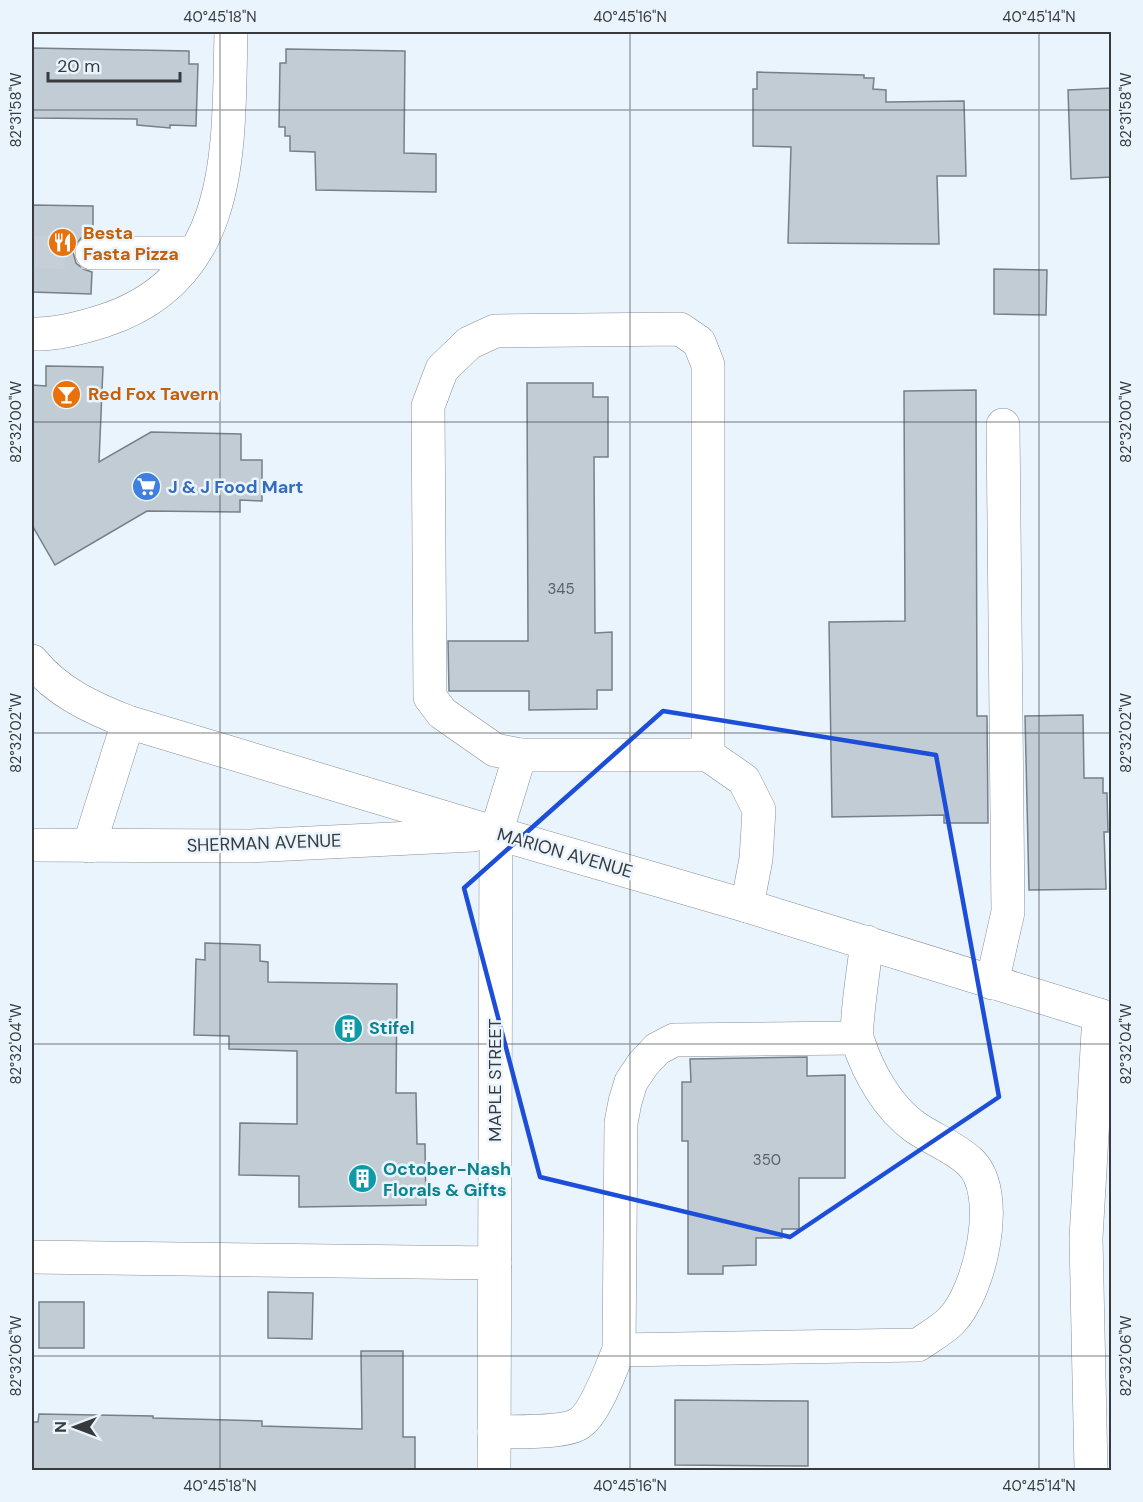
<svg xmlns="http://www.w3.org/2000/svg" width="1143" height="1502" font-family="'DM Sans',sans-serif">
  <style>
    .building { fill: #c2ccd4; stroke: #777f87; stroke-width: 1.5 }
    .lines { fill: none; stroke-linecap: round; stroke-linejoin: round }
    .minor-tunnel { stroke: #c6cfd7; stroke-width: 33; stroke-dasharray: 33 16; stroke-linecap: butt }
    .minor-casing { stroke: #889098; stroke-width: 34 }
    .minor { stroke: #fff; stroke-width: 33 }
    .marked { fill: none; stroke: #1d4ed8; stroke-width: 4.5; stroke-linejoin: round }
    .ticks { fill: none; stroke: #373b3e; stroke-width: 1.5; stroke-opacity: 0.45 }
    .labels { text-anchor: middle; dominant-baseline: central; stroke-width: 5; stroke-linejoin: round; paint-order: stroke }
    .number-label { font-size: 15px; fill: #5a5f64 }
    .food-label { font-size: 18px; font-weight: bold; fill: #c56008; stroke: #eaf4fd; text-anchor: start }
    .shop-label { font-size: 18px; font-weight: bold; fill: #366cbe; stroke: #eaf4fd; text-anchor: start }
    .street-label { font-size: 18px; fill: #373b3e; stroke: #eaf4fd }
    .culture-label { font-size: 18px; font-weight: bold; fill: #0d838f; stroke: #eaf4fd; text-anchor: start }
    .neatline { fill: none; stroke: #373b3e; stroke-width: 2 }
    .ticks-label { font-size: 15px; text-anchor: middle; fill: #373b3e }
  </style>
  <rect width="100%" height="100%" fill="#eaf4fd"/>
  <g class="building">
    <polygon points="32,48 189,51 189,64 198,64 196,126 170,125 170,128 137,125 137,119 32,118"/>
    <polygon points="286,49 405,51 404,153 436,154 436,192 316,190 315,152 290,151 290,136 285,136 285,127 279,127 280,63 286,63"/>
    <polygon points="757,72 864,75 864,78 874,78 873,89 886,90 886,102 964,101 966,176 937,176 939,244 788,243 791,147 753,146 753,89 757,89"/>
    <polygon points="1112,88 1112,177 1071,179 1068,90"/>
    <polygon points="32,205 93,206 93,234 82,237 76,244 73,252 76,263 83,269 92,272 91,294 32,292"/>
    <polygon points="994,269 1047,270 1046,315 994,314"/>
    <polygon points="46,366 103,367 99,462 151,432 241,434 241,460 262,460 262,501 240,500 240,512 147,511 55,565 32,525 32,385 46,386"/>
    <polygon points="527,383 593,383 593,397 608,397 608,457 594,457 595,633 612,632 612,690 597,690 597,709 529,710 529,691 449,691 448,641 528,641"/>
    <polygon points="976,390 977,716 987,716 988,823 944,823 944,815 832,817 829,622 905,621 904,391"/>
    <polygon points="1083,715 1084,778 1103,778 1103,793 1107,793 1108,832 1104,832 1106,889 1029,890 1025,716"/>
    <polygon points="205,943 260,945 260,961 268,962 268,982 397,984 396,1093 416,1093 417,1144 425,1144 426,1205 299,1207 299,1176 239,1175 240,1123 297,1124 297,1051 229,1049 229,1036 194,1035 196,959 205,960"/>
    <polygon points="807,1057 807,1076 845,1075 845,1178 799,1178 799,1229 782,1229 782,1238 756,1238 756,1265 723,1266 723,1274 688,1274 688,1141 682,1141 682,1082 691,1082 690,1059"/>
    <polygon points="268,1292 313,1293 312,1339 268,1338"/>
    <rect x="39" y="1302" width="45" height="46"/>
    <polygon points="361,1351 403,1351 403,1437 415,1437 415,1470 33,1470 33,1422 38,1422 39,1414 153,1416 153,1418 262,1421 262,1426 362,1429"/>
    <polygon points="675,1400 808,1401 808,1466 675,1465"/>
  </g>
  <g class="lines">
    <polyline class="minor-tunnel" points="32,252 92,253"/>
    <defs>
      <g id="minor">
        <polyline points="92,253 194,253"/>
        <path d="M32,334C55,335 81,328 103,321C237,278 228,146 231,32"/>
        <path d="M32,661C57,692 92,708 128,722L496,833L747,906L1112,1019"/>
        <polyline points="708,755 708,365 699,342 680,329 495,331 469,343 442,369 428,406 430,697 442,713 495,750 520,755 708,755 744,780 759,810 756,859 747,906"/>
        <polyline points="32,845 250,846 473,835"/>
        <polyline points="89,846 128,722"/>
        <polyline points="992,983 1008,912 1003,425"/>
        <polyline points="32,1257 495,1263"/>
        <polyline points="619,1350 621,1123 625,1102 631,1082 643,1064 657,1049 674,1040 856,1038"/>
        <path d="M494,1432C514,1431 565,1434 580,1423C596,1412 611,1368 619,1350L918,1345C929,1337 942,1330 951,1321C980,1292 1004,1191 969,1161C954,1147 932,1139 915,1127C888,1108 868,1072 858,1041C854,1030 865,959 867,942"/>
        <polyline points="494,1470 496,833 520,755"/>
        <polyline points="1091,1470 1086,1238 1099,1015"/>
      </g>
    </defs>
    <use href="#minor" class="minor-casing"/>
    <use href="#minor" class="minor"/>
  </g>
  <path class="marked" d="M663,711L936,755L999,1097L790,1237L540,1177L464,888Z"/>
  <path class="ticks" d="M220,32V1470M630,32V1470M1039,32V1470M32,110H1112M32,422H1112M32,733H1112M32,1044H1112M32,1356H1112"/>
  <defs>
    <symbol id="restaurant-disc" viewBox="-11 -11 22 22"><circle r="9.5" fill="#e8710a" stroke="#eaf4fd"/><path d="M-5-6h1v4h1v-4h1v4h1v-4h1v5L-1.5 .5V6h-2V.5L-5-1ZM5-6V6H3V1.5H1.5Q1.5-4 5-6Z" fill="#fff"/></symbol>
    <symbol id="bar-disc" viewBox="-11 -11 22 22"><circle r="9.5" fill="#e8710a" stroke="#eaf4fd"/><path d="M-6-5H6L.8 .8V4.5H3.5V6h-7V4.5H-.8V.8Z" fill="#fff"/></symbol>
    <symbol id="supermarket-disc" viewBox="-11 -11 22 22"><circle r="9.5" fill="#3f7fe0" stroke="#eaf4fd"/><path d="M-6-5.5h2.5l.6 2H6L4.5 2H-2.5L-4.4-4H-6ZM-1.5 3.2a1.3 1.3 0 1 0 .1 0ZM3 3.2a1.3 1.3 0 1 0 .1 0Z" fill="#fff"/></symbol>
    <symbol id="building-disc" viewBox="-11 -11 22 22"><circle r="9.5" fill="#0f9aa8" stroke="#eaf4fd"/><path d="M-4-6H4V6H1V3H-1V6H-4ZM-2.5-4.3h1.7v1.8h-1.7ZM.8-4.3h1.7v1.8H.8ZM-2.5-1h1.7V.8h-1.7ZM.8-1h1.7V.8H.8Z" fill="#fff"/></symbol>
  </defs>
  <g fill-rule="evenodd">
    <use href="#restaurant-disc" x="46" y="226" width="33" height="33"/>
    <use href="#bar-disc" x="50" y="378" width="33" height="33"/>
    <use href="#supermarket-disc" x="130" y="470" width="33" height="33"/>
    <use href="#building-disc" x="332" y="1012" width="33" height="33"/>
    <use href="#building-disc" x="346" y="1162" width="33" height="33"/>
  </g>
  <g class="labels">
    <g class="number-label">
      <text x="561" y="589">345</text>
      <text x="767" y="1160">350</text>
    </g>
    <g class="food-label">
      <text x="83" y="233">Besta<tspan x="83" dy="21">Fasta Pizza</tspan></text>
      <text x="88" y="394">Red Fox Tavern</text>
    </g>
    <g class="shop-label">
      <text x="168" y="487">J &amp; J Food Mart</text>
    </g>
    <g class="street-label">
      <text transform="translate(264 843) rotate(-2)">SHERMAN AVENUE</text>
      <text transform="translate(565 853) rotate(16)">MARION AVENUE</text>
      <text transform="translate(495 1080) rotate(-90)">MAPLE STREET</text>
    </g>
    <g class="culture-label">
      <text x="369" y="1028">Stifel</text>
      <text x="383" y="1169">October-Nash<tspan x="383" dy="21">Florals &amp; Gifts</tspan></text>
    </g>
  </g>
  <rect width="1143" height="1502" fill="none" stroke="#eaf4fd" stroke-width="66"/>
  <g transform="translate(75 1427) rotate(270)" stroke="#eaf4fd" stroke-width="4.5" paint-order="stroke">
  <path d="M0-4.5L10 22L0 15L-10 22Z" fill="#373b3e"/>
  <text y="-9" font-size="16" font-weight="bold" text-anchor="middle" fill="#373b3e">N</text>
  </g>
  <path d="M48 72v9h132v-9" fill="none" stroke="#373b3e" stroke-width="3"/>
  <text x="57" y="72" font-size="18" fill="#373b3e" stroke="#eaf4fd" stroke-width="4.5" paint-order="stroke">20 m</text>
  <rect x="33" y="33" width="1077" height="1436" class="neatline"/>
  <g class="ticks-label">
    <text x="220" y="22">40°45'18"N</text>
    <text x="630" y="22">40°45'16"N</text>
    <text x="1039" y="22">40°45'14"N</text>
    <text transform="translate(1126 110) rotate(-90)" y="5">82°31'58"W</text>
    <text transform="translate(16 110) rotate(-90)" y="5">82°31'58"W</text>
    <text transform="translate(1126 422) rotate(-90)" y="5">82°32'00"W</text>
    <text transform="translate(16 422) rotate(-90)" y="5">82°32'00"W</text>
    <text transform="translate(1126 733) rotate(-90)" y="5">82°32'02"W</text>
    <text transform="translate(16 733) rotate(-90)" y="5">82°32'02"W</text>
    <text transform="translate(1126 1044) rotate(-90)" y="5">82°32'04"W</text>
    <text transform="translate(16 1044) rotate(-90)" y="5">82°32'04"W</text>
    <text transform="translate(1126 1356) rotate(-90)" y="5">82°32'06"W</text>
    <text transform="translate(16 1356) rotate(-90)" y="5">82°32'06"W</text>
    <text x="220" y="1491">40°45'18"N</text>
    <text x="630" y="1491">40°45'16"N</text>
    <text x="1039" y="1491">40°45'14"N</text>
  </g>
</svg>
